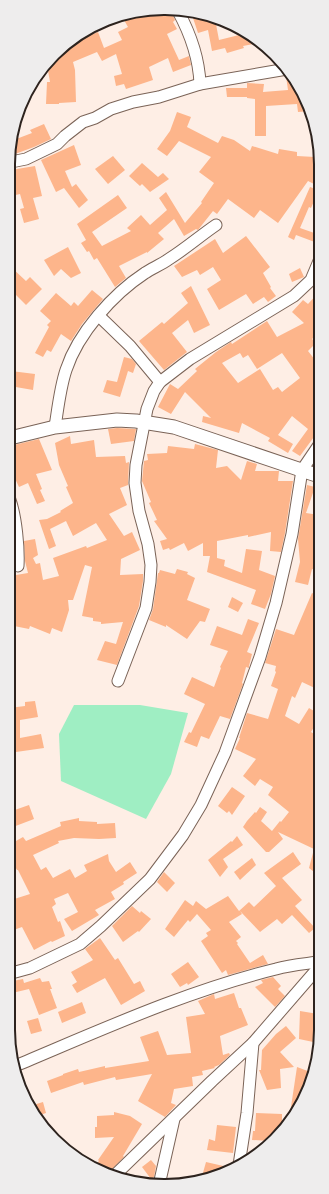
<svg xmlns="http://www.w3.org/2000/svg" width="329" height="1194" font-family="'Sofia Sans Condensed',sans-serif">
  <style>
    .green { fill: #9feec3 }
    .building { fill: #fdb58b; fill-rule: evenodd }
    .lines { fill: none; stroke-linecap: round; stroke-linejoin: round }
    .minor-casing { stroke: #7a6357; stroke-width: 13 }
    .tertiary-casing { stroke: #7a6357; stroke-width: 15 }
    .minor { stroke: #fff; stroke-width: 11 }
    .tertiary { stroke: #fff; stroke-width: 13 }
    .rim { fill: none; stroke: #2d231e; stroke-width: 2 }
  </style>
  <rect width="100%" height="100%" fill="#feeee5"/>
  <polygon class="green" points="74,705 140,705 188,713 171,774 146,819 61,781 59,734"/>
  <g class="building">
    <polygon points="139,11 171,11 175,20 173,22 177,29 167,34 179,60 189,56 191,65 173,72 168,58 149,67 153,80 126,89 124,84 116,86 114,76 122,74 116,54 102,61 97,52 73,62 75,70 76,102 59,103 59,104 46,104 47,82 50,82 47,65 69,43 98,32 104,48 122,40 118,32 128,27 124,20"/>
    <polygon points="200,13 215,19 219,40 239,35 235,26 243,29 259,43 243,46 244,48 227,53 225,48 212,51 208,30 198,33 192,15"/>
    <polygon points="291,75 305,95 310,111 298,112 297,104 266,106 266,136 255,136 255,99 247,98 247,97 227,97 226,88 247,88 247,83 264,84 263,92 288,90 286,76"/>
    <polygon points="177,112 191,117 187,127 218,143 222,136 234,140 250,151 252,146 278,154 279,149 297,152 297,156 315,157 314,184 308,181 278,223 260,210 254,218 228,199 217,214 213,211 198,230 196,229 184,236 174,219 158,233 164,239 147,253 147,252 119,266 126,278 115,287 97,258 94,260 89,251 87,252 81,243 86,240 77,224 118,195 127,208 92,232 102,246 131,231 127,228 141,215 150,225 167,210 159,198 166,192 185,223 202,203 201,202 214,183 199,172 211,157 179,141 167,156 157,149 170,131"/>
    <polygon points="44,124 51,139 34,147 15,154 11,141 32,133 30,130"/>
    <polygon points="74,145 81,165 65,171 72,187 76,184 88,200 79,208 64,188 56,192 41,160"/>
    <polygon points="113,156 125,170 108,184 95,169"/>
    <polygon points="142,163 158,177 163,173 169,179 150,192 142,184 140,186 129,176"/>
    <polygon points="35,166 42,196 33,198 39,219 24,223 20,209 24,208 20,194 11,196 11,170"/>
    <polygon points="310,187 319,190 311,208 309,207 300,228 320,235 320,244 296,235 294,240 288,237"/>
    <polygon points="246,236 270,267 263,273 271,287 270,288 276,296 268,302 264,297 253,304 246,294 219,310 207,289 221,280 213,267 200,275 197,270 182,277 174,266 215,239 223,253"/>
    <polygon points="68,247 81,273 71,278 61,269 54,276 44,260"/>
    <polygon points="11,267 26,281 30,277 42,289 26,305 10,289"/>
    <polygon points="300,268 304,277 292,282 289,274"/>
    <polygon points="191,286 210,325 194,333 188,320 172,333 187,352 164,370 139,341 162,322 164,324 188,303 181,293"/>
    <polygon points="92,290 103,299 82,324 71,341 61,334 51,352 47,350 43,357 35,353 49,327 47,325 51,321 40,311 56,293 71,306 74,302 78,306"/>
    <path d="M319,292V332L312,339L316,343L308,351L319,365V430L300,456L292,451L308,429L292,416L278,435L293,444L288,453L268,441L270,438L242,423L239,433L202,422L203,416L211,418L185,392L171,414L158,407L170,384L178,389L197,371L195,369L216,352L231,342L232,344L267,321L277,337L304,323L292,312L303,300L308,304ZM240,353L243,358L248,355L257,369L282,353L300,378L282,392L278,387L273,390L260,369L238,383L222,363Z"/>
    <polygon points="124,357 132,359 136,364 133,373 128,371 120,397 103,392 107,380 117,382"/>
    <polygon points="11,371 35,374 33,390 10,386"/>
    <polygon points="117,428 136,429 134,441 111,444 108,429"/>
    <polygon points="70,436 71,444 94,440 96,457 125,456 126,463 129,462 128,485 120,488 127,505 109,514 124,536 132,532 140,550 121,559 120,575 143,574 143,581 139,606 117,665 97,660 105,641 116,644 123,622 101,624 101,622 93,621 93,618 82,616 92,567 85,565 73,600 68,600 69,610 62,632 52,628 50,634 30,626 29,629 9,625 10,576 28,573 25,561 24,541 35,539 38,555 33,558 36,564 40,563 43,580 59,576 53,558 86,546 87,548 107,540 96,523 73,536 66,521 50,529 56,546 49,549 39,520 47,519 61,512 60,511 73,503 66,487 68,486 59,465 55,443"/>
    <polygon points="39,439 52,470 36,474 42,489 40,490 45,501 37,504 28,483 19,487 10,468 10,446"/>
    <polygon points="195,444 218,450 216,468 227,466 241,480 247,461 257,464 255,471 279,471 278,481 293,481 285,533 281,552 270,551 271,532 248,537 248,535 217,541 217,558 225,560 224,566 242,573 246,549 262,551 259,570 275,576 271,594 265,609 251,604 256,590 207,572 210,556 203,556 203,543 188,551 184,543 170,550 169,548 163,550 160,541 167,539 154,521 157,520 149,503 151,502 142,481 144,461 148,460 147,454 167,453 168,446 194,449"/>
    <polygon points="307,485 315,487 306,513 319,515 319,564 317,571 312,569 308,585 295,582 300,562 298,539"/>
    <polygon points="177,569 188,572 187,574 195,578 187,600 210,609 205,622 200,621 187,639 166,625 166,627 149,620 153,609 158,573 159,573 160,570 175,574"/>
    <polygon points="312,593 319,596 319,690 302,682 295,698 292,696 285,716 299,724 309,708 319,714 319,719 311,732 319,737 318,875 309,868 314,849 278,832 283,839 269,852 266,852 243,827 247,821 255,812 256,813 260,807 267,812 261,821 272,831 280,821 281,822 289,812 268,795 273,787 260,779 255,786 243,776 256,759 235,749 240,738 239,738 247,713 268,719 278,689 271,686 276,672 275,671 276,666 265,663 276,629 294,635"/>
    <polygon points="232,597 243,603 238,612 228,607"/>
    <polygon points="248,619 259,623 247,652 252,654 249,666 249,668 246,667 242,683 243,684 230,719 220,716 209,739 201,736 197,747 184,742 189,732 191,733 205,704 184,694 192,677 214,687 221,668 220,667 228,651 210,645 217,626 242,635"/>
    <polygon points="35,701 38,717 20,720 20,738 41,734 44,748 9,753 9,708 25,706 25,702"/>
    <polygon points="232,787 245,796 232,815 229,811 227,813 218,806"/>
    <polygon points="29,805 34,819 13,827 9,812"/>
    <polygon points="79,818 79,821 97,822 97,824 115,823 116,838 99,839 74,838 58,841 59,843 33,855 41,870 46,867 53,878 70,869 75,878 87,871 84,865 108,854 109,861 116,872 130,862 137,873 123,882 124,884 111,892 115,899 95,910 99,915 72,931 64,919 78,912 68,893 54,899 56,904 52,907 58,922 60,921 65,936 52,942 51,941 34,950 22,927 8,932 8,901 30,894 18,870 17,870 11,859 14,857 9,848 9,845 23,837 26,841 61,826 60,822"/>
    <polygon points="237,836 243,845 223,859 228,867 220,877 208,860 231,841 232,842"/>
    <polygon points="293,852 301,864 282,878 302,900 295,906 315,928 309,933 292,915 282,924 277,919 260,932 240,911 242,914 229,922 241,937 236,941 238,943 237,944 250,963 263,955 268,964 228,975 226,970 222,973 201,941 208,936 206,933 211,930 197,914 190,922 188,920 174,937 165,929 185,900 193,906 196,901 206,909 228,896 239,911 249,902 254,907 276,886 264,873"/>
    <polygon points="252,858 256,865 240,880 234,872"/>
    <polygon points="164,872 175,883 167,892 157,882"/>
    <polygon points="132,906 140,913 141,911 151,919 139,932 138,931 123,942 112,926"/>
    <polygon points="100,938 115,960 118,958 134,984 140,981 145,991 121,1005 105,978 77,993 72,985 77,982 71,972 93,960 85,949"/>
    <polygon points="188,962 199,977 188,985 187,983 180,987 171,974"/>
    <polygon points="273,977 281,986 278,989 285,996 275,1007 255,987 263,983 261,980"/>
    <polygon points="40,978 42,982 49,981 52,989 50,989 57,1008 39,1015 29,989 8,994 8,982 23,979 24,983"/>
    <polygon points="234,993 239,1008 241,1008 248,1025 220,1036 223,1055 229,1053 230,1055 219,1065 214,1067 215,1068 202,1071 203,1075 192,1077 193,1086 174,1089 171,1103 176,1105 165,1117 138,1101 152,1074 116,1080 115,1077 84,1085 83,1082 51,1093 47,1081 63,1075 63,1074 78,1069 79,1072 105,1066 105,1068 149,1061 140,1037 158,1031 167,1055 191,1053 186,1017 205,1014 198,1001 214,994 215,999"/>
    <polygon points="82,1002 86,1013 62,1023 58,1012"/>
    <polygon points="300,1011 318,1014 318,1043 299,1039"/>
    <polygon points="38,1018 42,1031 31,1034 27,1021"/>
    <polygon points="286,1026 296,1038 280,1052 294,1067 280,1069 281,1088 267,1090 259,1070 261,1070 262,1050 276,1034"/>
    <polygon points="297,1067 313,1073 300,1108 289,1120"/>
    <polygon points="43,1102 46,1113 37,1116 30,1106"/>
    <polygon points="114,1112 130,1116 142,1124 123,1156 124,1157 108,1173 93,1168 99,1161 98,1160 114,1137 95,1138 95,1127 97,1127 97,1116 114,1115"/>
    <polygon points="256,1113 282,1114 282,1128 271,1141 252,1140 253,1131 255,1131"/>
    <polygon points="217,1125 236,1127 233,1153 207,1150 209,1139 215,1141"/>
    <polygon points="151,1160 156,1166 154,1177 151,1179 142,1167"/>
    <polygon points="206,1162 232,1168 215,1178 201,1180"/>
  </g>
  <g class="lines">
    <defs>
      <g id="minor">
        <path d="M178,11C190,33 199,58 200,84"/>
        <polyline points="11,162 26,159 57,144 65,136 83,122 95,118 111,109 133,102 159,97 200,84 287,69"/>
        <polyline points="99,316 130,346 160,382"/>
        <path d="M55,427C58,408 60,388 66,370C78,333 113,294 145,273C153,268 162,264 169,259C185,249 200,236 216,225"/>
        <path d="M10,500C16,517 19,548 18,566"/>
        <polyline points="118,681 146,608 150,582 151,565 148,544 139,511 135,483 136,465 147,409 154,391 160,382 190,359 294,296 311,280 319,261"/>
        <polyline points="8,974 30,968 80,944 101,926 150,879 183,835 201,805 225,753 260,657 276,603 292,534 302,470 319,445"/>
        <path d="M15,1066C101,1030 186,991 276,969C290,965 304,964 318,962"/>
        <polyline points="239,1165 247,1113 253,1043"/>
        <polyline points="115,1175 212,1081 253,1043 318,968"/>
        <polyline points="159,1185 174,1119"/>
      </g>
      <polyline id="tertiary" points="10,438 55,427 117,420 136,421 174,427 319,476"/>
    </defs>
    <use href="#minor" class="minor-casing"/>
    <use href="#tertiary" class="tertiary-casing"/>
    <use href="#minor" class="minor"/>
    <use href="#tertiary" class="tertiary"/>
  </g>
  <path d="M0 0H329V1194H0ZM164 15H165A149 149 0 0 1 314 164V1030A149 149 0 0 1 165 1179H164A149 149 0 0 1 15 1030V164A149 149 0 0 1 164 15Z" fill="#eeeded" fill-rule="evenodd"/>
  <path class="rim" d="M164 15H165A149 149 0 0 1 314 164V1030A149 149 0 0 1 165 1179H164A149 149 0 0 1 15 1030V164A149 149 0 0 1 164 15Z"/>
</svg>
